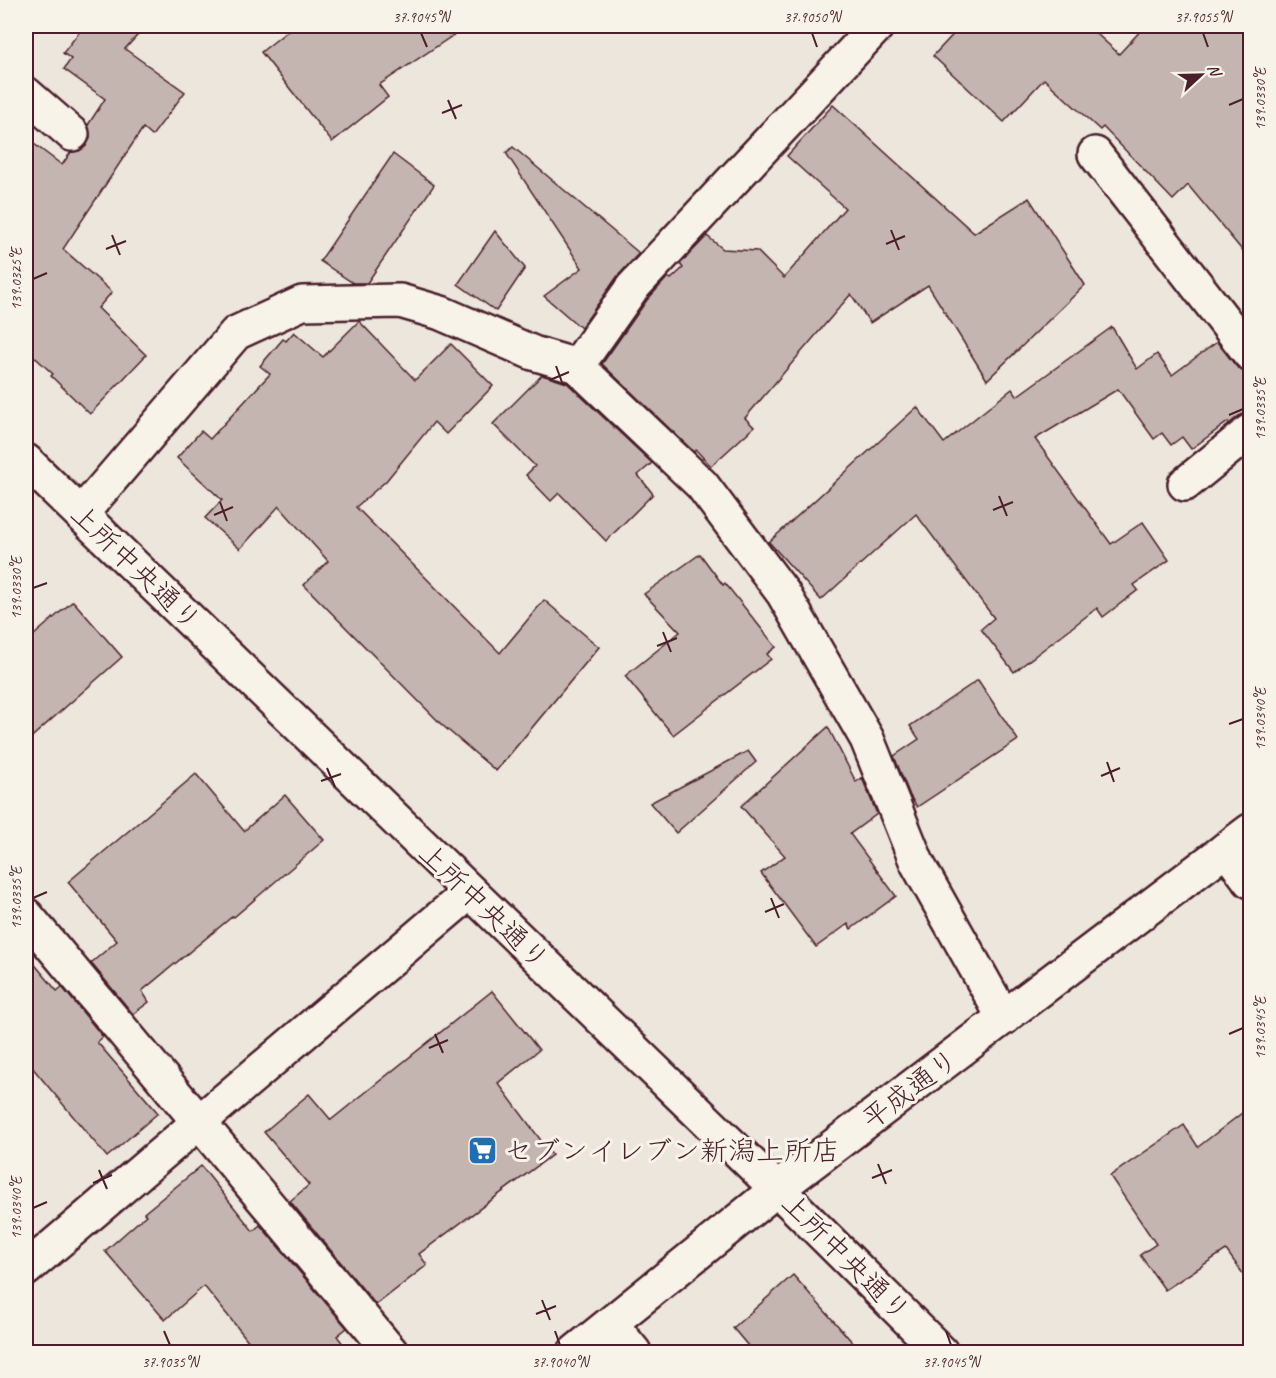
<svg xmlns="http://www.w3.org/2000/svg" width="1276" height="1378" font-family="Caveat,'Klee One',sans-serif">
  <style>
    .building { fill: #c4b5b0; stroke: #4a1f2b; stroke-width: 1.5 }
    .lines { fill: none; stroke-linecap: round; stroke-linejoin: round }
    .minor-casing { stroke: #4a1f2b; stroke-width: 38 }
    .minor { stroke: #f7f3e8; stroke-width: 33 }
    .ticks { fill: none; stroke: #4a1f2b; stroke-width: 2 }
    .labels { text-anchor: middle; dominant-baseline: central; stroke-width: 6; stroke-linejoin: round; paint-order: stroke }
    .street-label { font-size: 28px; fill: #4a1f2b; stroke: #f7f3e8 }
    .poi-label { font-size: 28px; fill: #4a1f2b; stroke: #f7f3e8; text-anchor: start }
    .neatline { fill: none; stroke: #4a1f2b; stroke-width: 2 }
    .ticks-label { font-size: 15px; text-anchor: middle; fill: #4a1f2b }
  </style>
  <rect width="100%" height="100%" fill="#ece6dd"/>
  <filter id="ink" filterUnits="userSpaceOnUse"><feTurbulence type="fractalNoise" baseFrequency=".0167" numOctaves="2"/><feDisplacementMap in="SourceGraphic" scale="12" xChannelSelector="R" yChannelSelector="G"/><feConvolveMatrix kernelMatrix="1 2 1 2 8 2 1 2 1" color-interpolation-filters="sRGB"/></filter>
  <g filter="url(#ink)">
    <g class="building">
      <polygon points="84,26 146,26 125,49 185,92 152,136 143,128 63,249 112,292 98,308 146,355 90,414 51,376 53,374 26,349 26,138 62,165 71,152 79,151 86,146 90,137 88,125 105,99 64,69 71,59 63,53"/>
      <polygon points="294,26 467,26 379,85 388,97 332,142 261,52"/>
      <polygon points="961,26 1088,26 1119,54 1145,26 1251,26 1251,261 1188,185 1173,200 1103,127 1100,130 1044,79 1004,122 933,56"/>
      <polygon points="833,105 974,233 1029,198 1085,285 987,380 928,285 870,323 851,294 745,418 754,427 711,466 696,450 694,452 602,364 647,300 668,277 671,279 683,268 680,264 707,236 723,249 757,251 784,278 845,208 787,156"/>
      <polygon points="513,147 639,253 617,277 581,328 544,296 582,268 506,153"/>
      <polygon points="393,154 434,185 367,283 353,283 320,261"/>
      <polygon points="495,231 525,268 496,311 458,284"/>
      <polygon points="359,321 415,380 451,344 493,386 446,434 434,422 386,481 356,507 500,653 544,600 599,647 496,771 442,725 304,585 328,561 279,506 240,549 205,518 222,500 177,458 201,431 210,439 270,374 260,366 283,339 286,341 294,332 323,357"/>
      <polygon points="1112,327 1137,369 1157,354 1172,375 1217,342 1236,366 1242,371 1251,372 1251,413 1239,416 1229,424 1228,422 1191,449 1182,437 1171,445 1162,433 1154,439 1118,389 1035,439 1111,544 1143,522 1169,560 1134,585 1138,590 1103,617 1097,608 1014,672 981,629 994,618 916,514 821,600 769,542 917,407 944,443 1012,389 1017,396"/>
      <polygon points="542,375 567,383 652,463 638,475 653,494 606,541 559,493 551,501 526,475 535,466 493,424"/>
      <polygon points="700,554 723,585 725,583 776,647 767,654 771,659 673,735 625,676 680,632 644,594"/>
      <polygon points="73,601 122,657 26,742 26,642"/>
      <polygon points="978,680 1018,740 917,807 910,796 894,756 919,739 910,726"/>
      <polygon points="828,727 856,782 862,778 877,814 850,834 896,896 851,929 848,924 816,947 761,873 785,856 741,806"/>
      <polygon points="748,751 756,762 676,833 650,803"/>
      <polygon points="196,774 244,831 285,795 324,840 234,917 233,916 142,991 149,1002 133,1014 91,963 117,941 68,882"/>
      <polygon points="26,954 57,991 62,987 103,1037 97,1042 158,1113 107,1157 26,1060"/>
      <polygon points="492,991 539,1050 498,1083 552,1155 419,1254 427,1265 376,1305 290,1201 309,1185 264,1132 309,1094 331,1120"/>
      <polygon points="1251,1106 1251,1285 1226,1250 1165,1290 1140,1255 1156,1244 1110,1176 1184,1125 1198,1147"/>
      <polygon points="201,1166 253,1231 260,1225 347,1328 337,1336 350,1353 258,1353 204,1286 165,1320 105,1251 146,1215 144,1213"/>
      <polygon points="793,1275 862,1353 754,1353 733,1328"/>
    </g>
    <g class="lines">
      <defs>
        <g id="minor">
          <polyline points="26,94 72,134"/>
          <polyline points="1095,154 1250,354"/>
          <polyline points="577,366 632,288 877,26"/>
          <polyline points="26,461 777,1189 941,1352"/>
          <polyline points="1185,484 1250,431"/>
          <polyline points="81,514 236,333 302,303 400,301 441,313 533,353 577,366 702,485 783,593 867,739 917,863 1004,1018"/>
          <polyline points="1226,849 1250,881"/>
          <polyline points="26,915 391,1352"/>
          <polyline points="26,1269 470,892"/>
          <polyline points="611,1324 634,1352"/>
          <polyline points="575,1352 777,1189 1250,831"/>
        </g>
      </defs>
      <use href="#minor" class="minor-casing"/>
      <use href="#minor" class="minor"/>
    </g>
  </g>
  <path class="ticks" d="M421,33L427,47M812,33L817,47M1203,33L1208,47M448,100L456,119M1229,105L1243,99M442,113L462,105M891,230L899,250M112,235L120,255M886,244L905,236M106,249L126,241M33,279L47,273M556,366L563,385M550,380L569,372M1229,415L1243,409M999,496L1007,516M220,502L227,521M993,510L1013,502M214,515L233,507M33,588L47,583M663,632L671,652M657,646L677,638M1229,724L1243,719M1107,762L1114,782M327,768L335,787M1101,776L1120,768M321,781L341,774M33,898L47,892M771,898L779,918M765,912L784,904M435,1034L443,1053M1229,1034L1243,1028M429,1048L448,1040M878,1164L886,1184M99,1170L107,1189M872,1178L892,1170M93,1183L112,1175M33,1208L47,1202M542,1300L550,1320M536,1314L556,1306M164,1331L170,1345M555,1331L560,1345M946,1331L951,1345"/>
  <defs>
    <symbol id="supermarket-square" viewBox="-11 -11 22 22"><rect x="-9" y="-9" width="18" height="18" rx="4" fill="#1f6fb2" stroke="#f7f3e8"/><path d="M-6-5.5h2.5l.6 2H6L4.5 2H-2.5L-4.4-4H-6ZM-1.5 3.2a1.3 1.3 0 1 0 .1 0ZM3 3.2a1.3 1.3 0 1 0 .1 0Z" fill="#fff"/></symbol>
  </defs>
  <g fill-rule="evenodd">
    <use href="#supermarket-square" x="466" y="1134" width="33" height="33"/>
  </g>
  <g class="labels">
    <g class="street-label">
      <text transform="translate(136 567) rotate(44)">上所中央通り</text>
      <text transform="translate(484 906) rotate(44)">上所中央通り</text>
      <text transform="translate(910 1089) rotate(-37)">平成通り</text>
      <text transform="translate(846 1257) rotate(45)">上所中央通り</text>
    </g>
    <g class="poi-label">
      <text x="504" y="1150">セブンイレブン新潟上所店</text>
    </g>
  </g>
  <rect width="1276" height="1378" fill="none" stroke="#f7f3e8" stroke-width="66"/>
  <g transform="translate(1201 75) rotate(68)" stroke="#f7f3e8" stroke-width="4.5" paint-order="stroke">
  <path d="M0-4.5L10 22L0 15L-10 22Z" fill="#4a1f2b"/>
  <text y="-9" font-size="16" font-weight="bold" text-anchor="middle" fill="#4a1f2b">N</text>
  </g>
  <rect x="33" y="33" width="1210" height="1312" class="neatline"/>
  <g class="ticks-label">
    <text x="421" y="22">37.9045°N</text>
    <text x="812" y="22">37.9050°N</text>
    <text x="1203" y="22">37.9055°N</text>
    <text transform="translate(1260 99) rotate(-90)" y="5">139.0330°E</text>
    <text transform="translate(16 279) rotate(-90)" y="5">139.0325°E</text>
    <text transform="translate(1260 409) rotate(-90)" y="5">139.0335°E</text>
    <text transform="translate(16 588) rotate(-90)" y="5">139.0330°E</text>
    <text transform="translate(1260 719) rotate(-90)" y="5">139.0340°E</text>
    <text transform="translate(16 898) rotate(-90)" y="5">139.0335°E</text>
    <text transform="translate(1260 1028) rotate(-90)" y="5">139.0345°E</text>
    <text transform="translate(16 1208) rotate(-90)" y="5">139.0340°E</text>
    <text x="170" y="1367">37.9035°N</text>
    <text x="560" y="1367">37.9040°N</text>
    <text x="951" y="1367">37.9045°N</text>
  </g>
</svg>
